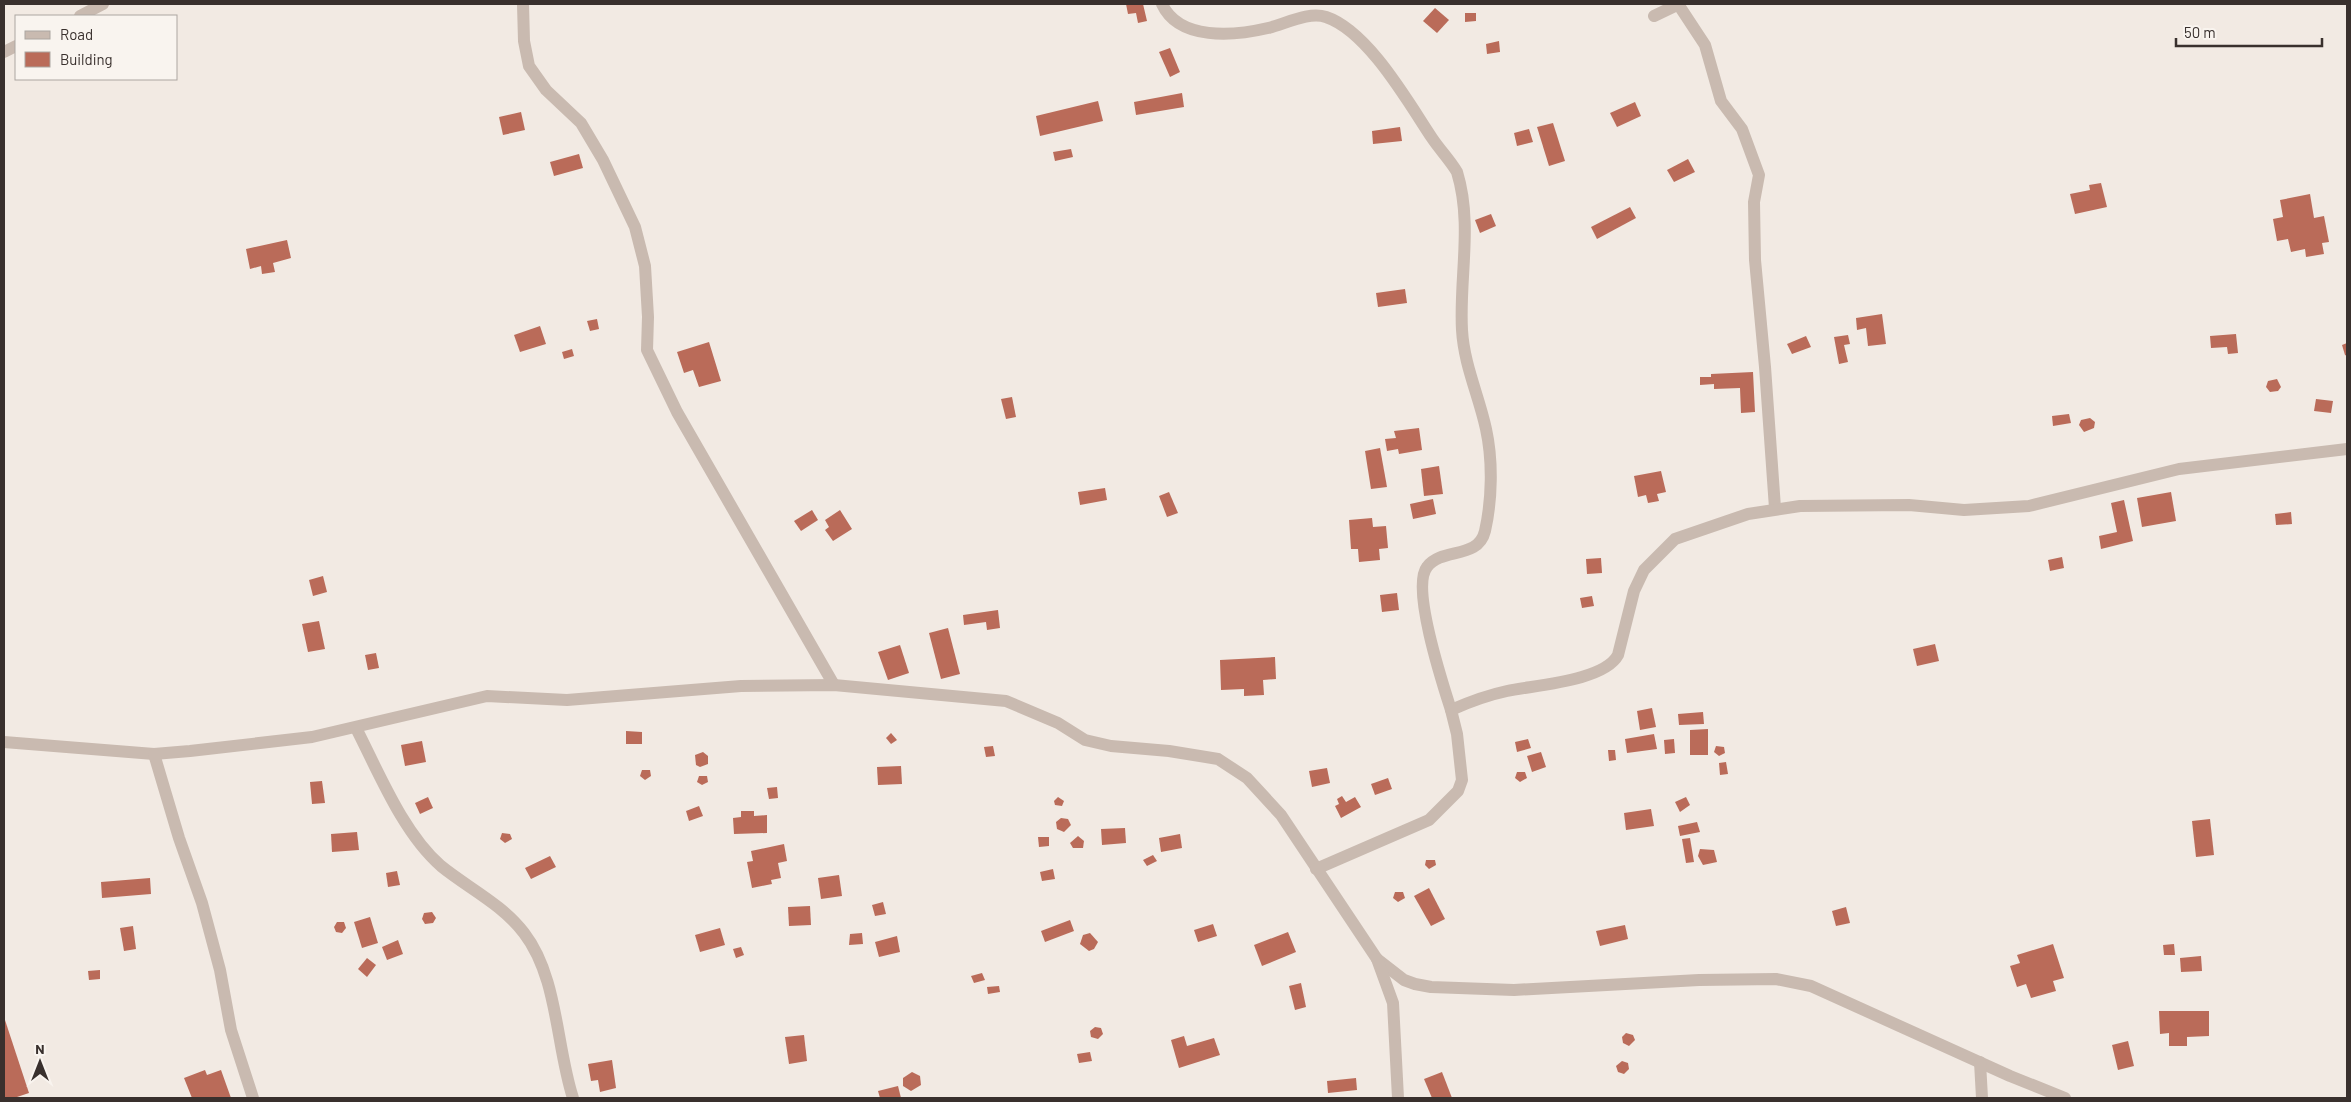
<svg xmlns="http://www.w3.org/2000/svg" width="2351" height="1102" font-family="Barlow,sans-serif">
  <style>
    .building { fill: #ba6b59 }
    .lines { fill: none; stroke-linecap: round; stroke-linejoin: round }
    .street { stroke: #c9bab0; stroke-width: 12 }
  </style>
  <rect width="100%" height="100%" fill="#f2eae3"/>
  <g class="building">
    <polygon points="1126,4 1143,4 1147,21 1138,23 1136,13 1128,14"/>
    <polygon points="1435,8 1449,20 1437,33 1423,21"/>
    <polygon points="1465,13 1476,13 1476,21 1465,22"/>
    <polygon points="1499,41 1500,52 1487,54 1486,44"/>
    <polygon points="1170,48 1180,72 1170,77 1159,52"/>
    <polygon points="1182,93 1184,107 1136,115 1134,102"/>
    <polygon points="1098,101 1103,121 1040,136 1036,116"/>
    <polygon points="1635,102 1641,116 1617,127 1610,113"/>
    <polygon points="521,112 525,130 503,135 499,117"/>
    <polygon points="1553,123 1565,161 1549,166 1537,127"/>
    <polygon points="1400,127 1402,141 1373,144 1372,131"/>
    <polygon points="1529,129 1533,142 1517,146 1514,133"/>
    <polygon points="1071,149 1073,157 1055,161 1053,152"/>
    <polygon points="579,154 583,168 554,176 550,162"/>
    <polygon points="1688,159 1695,172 1674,182 1667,170"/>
    <polygon points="2101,183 2107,207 2075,214 2070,194 2090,190 2089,185"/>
    <polygon points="2310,194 2314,218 2324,216 2329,242 2322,243 2324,254 2306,257 2305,249 2291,252 2288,239 2277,241 2273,219 2283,217 2280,200"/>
    <polygon points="1630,207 1636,218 1597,239 1591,227"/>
    <polygon points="1491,214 1496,226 1480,233 1475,220"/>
    <polygon points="287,240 291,258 273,263 275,272 262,274 261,266 250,269 246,249"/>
    <polygon points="1405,289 1407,303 1378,307 1376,293"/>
    <polygon points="1882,314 1886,344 1868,346 1866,328 1857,330 1856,318"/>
    <polygon points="597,319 599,329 590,331 587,321"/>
    <polygon points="540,326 546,344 520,352 514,335"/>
    <polygon points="2236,334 2238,353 2228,354 2227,347 2211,348 2210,336"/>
    <polygon points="1848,335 1850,344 1844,345 1848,362 1839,364 1834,337"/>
    <polygon points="1806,336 1811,347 1792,354 1787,344"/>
    <polygon points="709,342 721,381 699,387 693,370 684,373 677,352"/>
    <polygon points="2347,343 2347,356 2345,355 2342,345"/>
    <polygon points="572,349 574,356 564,359 562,352"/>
    <polygon points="1753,372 1755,412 1741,413 1740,388 1714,389 1714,384 1700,385 1700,377 1711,377 1711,374"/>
    <polygon points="2277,379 2281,387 2278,391 2270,392 2266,387 2268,381"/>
    <polygon points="1012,397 1016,417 1006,419 1001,399"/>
    <polygon points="2316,399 2333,401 2331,413 2314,411"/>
    <polygon points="2069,414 2071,423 2053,426 2052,416"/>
    <polygon points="2090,418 2095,422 2094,428 2084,432 2079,425 2081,420"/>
    <polygon points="1419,428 1422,450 1399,454 1398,449 1387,451 1385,439 1396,438 1394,431"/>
    <polygon points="1380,448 1387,487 1371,489 1365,451"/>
    <polygon points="1439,466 1443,494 1424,496 1421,469"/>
    <polygon points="1661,471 1666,492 1657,494 1659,501 1648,503 1646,495 1638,497 1634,476"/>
    <polygon points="1105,488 1107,500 1080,505 1078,492"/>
    <polygon points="1169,492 1178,513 1167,517 1159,496"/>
    <polygon points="2171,492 2176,521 2142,527 2137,498"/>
    <polygon points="1433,499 1436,514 1413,519 1410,504"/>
    <polygon points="2124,500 2133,541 2101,549 2099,536 2117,532 2111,503"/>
    <polygon points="812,510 818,520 801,531 794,521"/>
    <polygon points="840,510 852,529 833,541 825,530 829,527 825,520"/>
    <polygon points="2291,512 2292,524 2276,525 2275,514"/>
    <polygon points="1372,518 1373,527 1386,526 1388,548 1379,549 1380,560 1359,562 1358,549 1351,549 1349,520"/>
    <polygon points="2062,557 2064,568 2050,571 2048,560"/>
    <polygon points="1601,558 1602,573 1587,574 1586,559"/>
    <polygon points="323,576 327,592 313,596 309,580"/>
    <polygon points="1397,593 1399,610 1382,612 1380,595"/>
    <polygon points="1592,596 1594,606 1582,608 1580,598"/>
    <polygon points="998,610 1000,628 987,630 986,622 964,625 963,615"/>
    <polygon points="319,621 325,649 308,652 302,624"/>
    <polygon points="948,628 960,674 941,679 929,633"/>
    <polygon points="1935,644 1939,661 1917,666 1913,649"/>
    <polygon points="900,645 909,673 888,680 878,652"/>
    <polygon points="376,653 379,668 368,670 365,655"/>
    <polygon points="1275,657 1276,679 1263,680 1264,695 1244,696 1244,689 1221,690 1220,660"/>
    <polygon points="1652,708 1656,727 1640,730 1637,711"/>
    <polygon points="1703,712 1704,724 1679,725 1678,714"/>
    <polygon points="1708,729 1708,755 1690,755 1690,730"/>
    <polygon points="626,731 642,732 642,744 626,744"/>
    <polygon points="891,733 897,740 891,744 886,738"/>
    <polygon points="1654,734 1657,749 1627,753 1625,739"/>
    <polygon points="1528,739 1531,748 1517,752 1515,742"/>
    <polygon points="1674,739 1675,753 1665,754 1664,740"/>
    <polygon points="422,741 426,762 405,766 401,745"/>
    <polygon points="993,746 995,756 986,757 984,747"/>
    <polygon points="1716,746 1724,747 1725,753 1719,756 1714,752"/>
    <polygon points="1608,750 1615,750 1616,760 1609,761"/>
    <polygon points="703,752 708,756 708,764 700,767 696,765 695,755"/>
    <polygon points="1541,752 1546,767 1532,772 1527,756"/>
    <polygon points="1726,762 1728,774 1720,775 1719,763"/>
    <polygon points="901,766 902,784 878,785 877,767"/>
    <polygon points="1327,768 1330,783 1312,787 1309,771"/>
    <polygon points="642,770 650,770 651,776 645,780 640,776"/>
    <polygon points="1517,772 1525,772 1527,778 1520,782 1515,778"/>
    <polygon points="699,776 707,776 708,782 702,785 697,782"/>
    <polygon points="1388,778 1392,789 1375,795 1371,784"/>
    <polygon points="322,781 325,803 312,804 310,782"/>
    <polygon points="777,787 778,798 769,799 767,788"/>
    <polygon points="1342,796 1346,802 1355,797 1361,807 1341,818 1335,806 1339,804 1337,799"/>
    <polygon points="428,797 433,808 420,814 415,803"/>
    <polygon points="1058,797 1064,801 1062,806 1055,805 1054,801"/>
    <polygon points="1686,797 1690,805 1680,812 1675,802"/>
    <polygon points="699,806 703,816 689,821 686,811"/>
    <polygon points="1651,809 1654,826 1626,830 1624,813"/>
    <polygon points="741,811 754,811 754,816 767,815 767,833 734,834 733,818 741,817"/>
    <polygon points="1061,818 1068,819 1071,825 1064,832 1057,829 1056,822"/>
    <polygon points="2210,819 2214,855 2196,857 2192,821"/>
    <polygon points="1697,822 1700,832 1680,836 1678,826"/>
    <polygon points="1125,828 1126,843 1102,845 1101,829"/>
    <polygon points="357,832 359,850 332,852 331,834"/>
    <polygon points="502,833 510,834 512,839 505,843 500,839"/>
    <polygon points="1180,834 1182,848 1161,852 1159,838"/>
    <polygon points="1078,836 1084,841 1083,848 1073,848 1070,843"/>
    <polygon points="1038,837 1049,837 1049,846 1039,847"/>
    <polygon points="1690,838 1694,862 1686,863 1682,839"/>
    <polygon points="784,844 787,861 778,863 781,878 771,880 772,884 752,888 747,862 753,861 751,851"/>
    <polygon points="1700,849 1714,850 1717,862 1703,865 1698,856"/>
    <polygon points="1153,855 1157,861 1147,866 1143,860"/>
    <polygon points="550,856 556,867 531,879 525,868"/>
    <polygon points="1426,860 1435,860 1436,865 1429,869 1425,865"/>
    <polygon points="1053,869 1055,879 1042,881 1040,872"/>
    <polygon points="397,871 400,885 388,887 386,873"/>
    <polygon points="839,875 842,896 821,899 818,878"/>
    <polygon points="150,878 151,894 102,898 101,882"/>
    <polygon points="1429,888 1445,919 1431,926 1414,896"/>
    <polygon points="1395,892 1403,892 1405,898 1398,902 1393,898"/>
    <polygon points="883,902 886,914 875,916 872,905"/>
    <polygon points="810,906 811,925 789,926 788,907"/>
    <polygon points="1846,907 1850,923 1836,926 1832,911"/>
    <polygon points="432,912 436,918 433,923 425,924 422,919 424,913"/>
    <polygon points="370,917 378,943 362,948 354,922"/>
    <polygon points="1070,920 1074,931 1045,942 1041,931"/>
    <polygon points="337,922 344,922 346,928 342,933 336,932 334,927"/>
    <polygon points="1213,924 1217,936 1198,942 1194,930"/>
    <polygon points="1625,925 1628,939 1600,946 1596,931"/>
    <polygon points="133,926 136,949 124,951 120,928"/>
    <polygon points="720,928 725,945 700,952 695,935"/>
    <polygon points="1288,932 1296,952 1262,966 1254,945"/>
    <polygon points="862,933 863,944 849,945 850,934"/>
    <polygon points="1090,933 1098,942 1094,949 1089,951 1080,944 1083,935"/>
    <polygon points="897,936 900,952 879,957 875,942"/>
    <polygon points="398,940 403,954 387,960 382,947"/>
    <polygon points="2053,944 2064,978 2053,981 2056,991 2031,998 2026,984 2017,987 2010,966 2020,963 2017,955"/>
    <polygon points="2174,944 2175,955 2164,955 2163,945"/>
    <polygon points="741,947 744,955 736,958 733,949"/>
    <polygon points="2201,956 2202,971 2181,972 2180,958"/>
    <polygon points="367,958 376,965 367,977 358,969"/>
    <polygon points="100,970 100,979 89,980 88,971"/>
    <polygon points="982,973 985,980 974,983 971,976"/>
    <polygon points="1301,983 1306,1007 1295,1010 1289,986"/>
    <polygon points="999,986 1000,992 988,994 987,987"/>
    <polygon points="2159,1011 2209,1011 2209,1036 2187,1037 2187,1046 2169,1046 2169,1033 2160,1034"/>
    <polygon points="4,1017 29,1093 14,1098 4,1098"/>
    <polygon points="1095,1027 1101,1028 1103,1034 1098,1039 1091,1037 1090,1031"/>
    <polygon points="1626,1033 1633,1035 1635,1040 1629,1046 1623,1043 1622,1037"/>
    <polygon points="804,1035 807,1061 789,1064 785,1037"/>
    <polygon points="1184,1036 1187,1046 1214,1038 1220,1055 1179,1068 1171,1040"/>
    <polygon points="2128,1041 2134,1066 2118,1070 2112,1045"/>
    <polygon points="1090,1052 1092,1061 1079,1063 1077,1054"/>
    <polygon points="612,1060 616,1088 600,1092 598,1080 591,1081 588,1064"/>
    <polygon points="1622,1061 1628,1063 1629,1069 1624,1074 1618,1072 1616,1066"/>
    <polygon points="205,1070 207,1075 221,1070 231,1098 192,1098 184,1078"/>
    <polygon points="912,1072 920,1076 921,1085 911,1091 903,1086 903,1078"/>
    <polygon points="1442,1072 1452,1098 1432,1098 1424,1079"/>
    <polygon points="1356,1078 1357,1090 1328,1093 1327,1081"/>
    <polygon points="898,1086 901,1098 880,1098 878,1091"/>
  </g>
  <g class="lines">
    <g class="street">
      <polyline points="523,4 524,41 529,66 546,90 581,123 603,160 635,227 645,266 648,317 647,350 677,412 834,685"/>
      <path d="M1162,4C1179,41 1234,36 1268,28C1285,24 1309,11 1326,17C1368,31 1408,102 1432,138C1440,150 1450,160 1457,172C1473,224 1459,278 1462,330C1464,365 1479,396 1486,429C1493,461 1492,500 1485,531C1478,560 1442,547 1427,567C1411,587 1443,685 1451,710"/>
      <polyline points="1678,4 1705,45 1721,101 1742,129 1759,175 1754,202 1755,260 1765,367 1775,508"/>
      <polyline points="80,16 103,4"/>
      <polyline points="1654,16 1679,4"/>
      <polyline points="4,52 16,46"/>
      <path d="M356,728C379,773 403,833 441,866C468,888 502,904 524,933C558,977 556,1046 573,1098"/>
      <polyline points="4,742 154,754 190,751 312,737 487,696 567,700 741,686 834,685 1006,701 1058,723 1085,740 1111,746 1169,751 1218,759 1247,778 1281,815 1377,959 1404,980 1415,984 1431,987 1514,990 1699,980 1776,979 1811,986 2010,1076 2065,1098"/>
      <polyline points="154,754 179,838 202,903 220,970 231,1030 253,1098"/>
      <path d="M1316,869L1429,820L1458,791L1462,780L1457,734L1451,710C1469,702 1488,695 1507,691C1535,685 1604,681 1618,655L1634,591L1644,570L1675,539L1748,514L1800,506L1909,505L1964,510L2029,506L2179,469L2347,449"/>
      <polyline points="1377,959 1393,1003 1398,1098"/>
      <polyline points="1980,1062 1982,1098"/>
    </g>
  </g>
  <rect width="2351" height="1102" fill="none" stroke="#39302d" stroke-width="10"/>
  <rect x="15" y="15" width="162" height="65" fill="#f9f4ef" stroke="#aca6a1"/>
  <rect x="25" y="31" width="25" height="8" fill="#c9bab0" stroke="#aca6a1"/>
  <text x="60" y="40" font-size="15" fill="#39302d">Road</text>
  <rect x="25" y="52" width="25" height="15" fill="#ba6b59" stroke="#aca6a1"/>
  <text x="60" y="65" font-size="15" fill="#39302d">Building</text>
  <g transform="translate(40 1062)" stroke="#f9f4ef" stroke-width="4" paint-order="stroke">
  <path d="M0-4L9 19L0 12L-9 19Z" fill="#39302d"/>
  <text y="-8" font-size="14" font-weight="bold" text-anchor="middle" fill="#39302d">N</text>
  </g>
  <path d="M2176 38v8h146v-8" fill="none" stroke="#39302d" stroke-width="2.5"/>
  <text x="2184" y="38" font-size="15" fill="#39302d" stroke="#f9f4ef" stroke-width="4" paint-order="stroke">50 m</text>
</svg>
